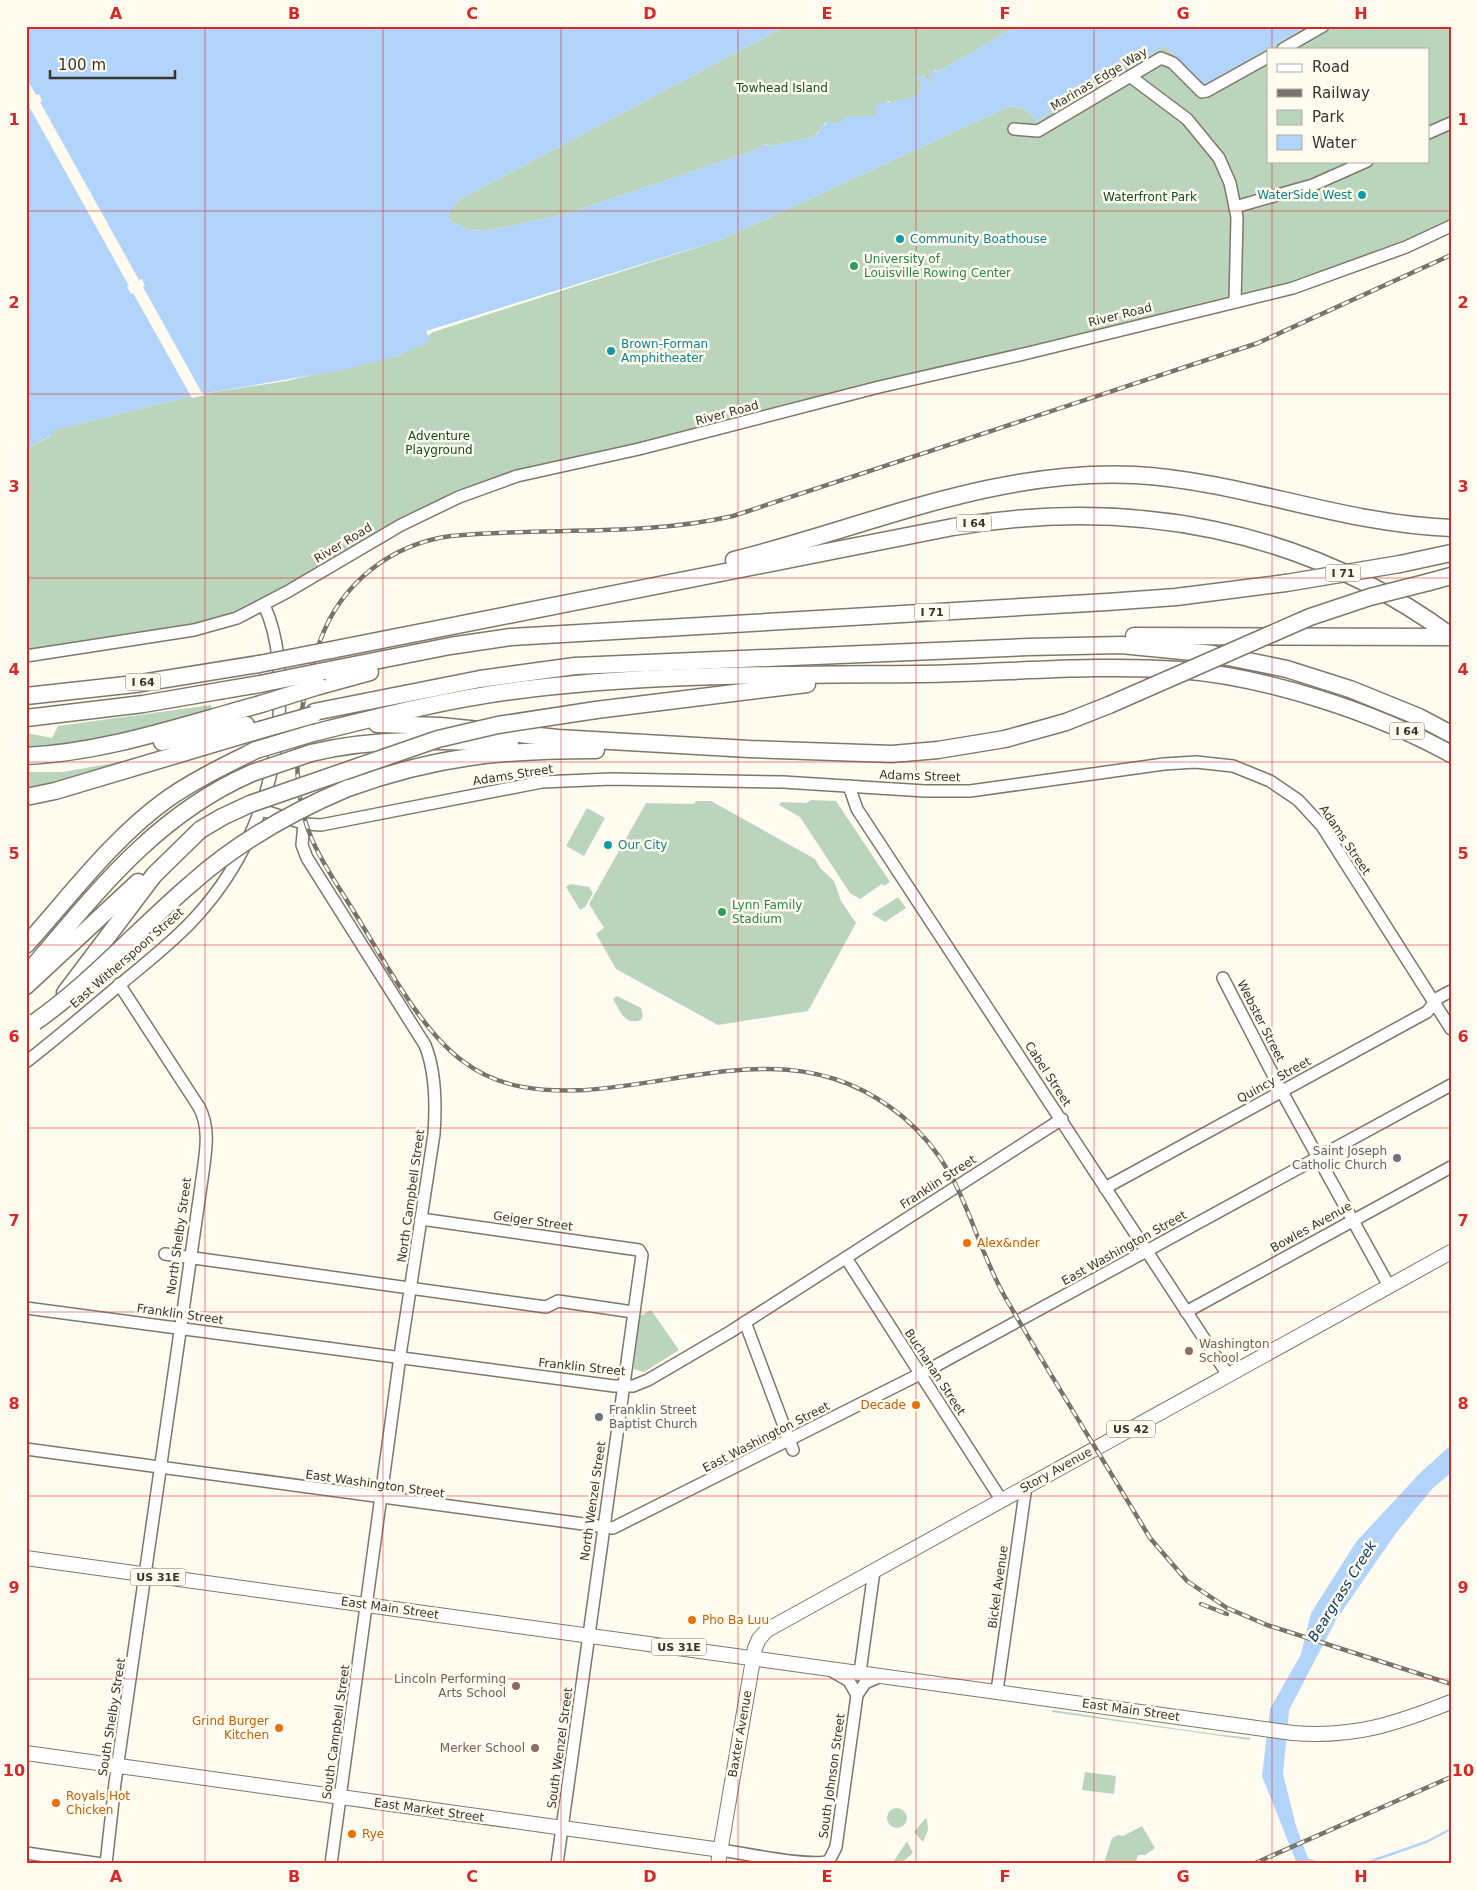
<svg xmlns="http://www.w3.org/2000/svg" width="1477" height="1890" font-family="'DejaVu Sans',sans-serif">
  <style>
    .green { fill: #bbd5bd; fill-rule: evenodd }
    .water { fill: #b2d3fa }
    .pier { fill: #fffbee }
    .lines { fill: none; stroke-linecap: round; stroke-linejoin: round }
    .stream { stroke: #b2d3fa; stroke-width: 2.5 }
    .minor-casing { stroke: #7d786a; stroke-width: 14 }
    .major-casing { stroke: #7d786a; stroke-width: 16 }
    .highway-casing { stroke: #7d786a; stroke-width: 19 }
    .minor { stroke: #fff; stroke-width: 11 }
    .major { stroke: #fff; stroke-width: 14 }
    .highway { stroke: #fff; stroke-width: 16 }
    .rail-casing { stroke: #77746b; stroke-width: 4.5 }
    .rail { stroke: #fffbee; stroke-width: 2.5; stroke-dasharray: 8; stroke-linecap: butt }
    .highway-bridge-casing { stroke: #7d786a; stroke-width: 19; stroke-linecap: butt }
    .highway-bridge { stroke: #fff; stroke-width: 16 }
    .grid { fill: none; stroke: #d62828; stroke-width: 1; stroke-opacity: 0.55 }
    .culture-dot { fill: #0f9aa8; stroke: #fffbee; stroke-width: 2 }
    .leisure-dot { fill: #2e9e5b; stroke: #fffbee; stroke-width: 2 }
    .worship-dot { fill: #6b7280; stroke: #fffbee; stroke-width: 2 }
    .food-dot { fill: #e8710a; stroke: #fffbee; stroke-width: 2 }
    .education-dot { fill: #8d6e63; stroke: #fffbee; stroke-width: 2 }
    .labels { text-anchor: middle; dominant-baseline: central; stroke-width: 5; stroke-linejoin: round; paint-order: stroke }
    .shield { fill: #fffbee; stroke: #737068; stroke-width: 1 }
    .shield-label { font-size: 11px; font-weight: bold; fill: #37352e }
    .street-label { font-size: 12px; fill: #37352e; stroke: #fffbee }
    .park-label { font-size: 12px; fill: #104c1f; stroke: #fffbee }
    .culture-label { font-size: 12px; fill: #0d838f; stroke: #fffbee; text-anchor: start }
    .leisure-label { font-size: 12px; fill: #27864d; stroke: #fffbee; text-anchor: start }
    .worship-label { font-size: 12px; fill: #5b616d; stroke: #fffbee; text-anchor: end }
    .food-label { font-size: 12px; fill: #c56008; stroke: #fffbee; text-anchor: start }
    .education-label { font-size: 12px; fill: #785e54; stroke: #fffbee; text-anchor: end }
    .water-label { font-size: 14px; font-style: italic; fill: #0a3968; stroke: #fffbee }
    .neatline { fill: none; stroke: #d62828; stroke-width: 2 }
    .grid-label { font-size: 16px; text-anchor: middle; font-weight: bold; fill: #d62828 }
  </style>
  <rect width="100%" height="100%" fill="#fffbee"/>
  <g class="green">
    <polygon points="786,26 1017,26 938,72 934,70 929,84 924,75 919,79 922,84 917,97 894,103 888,101 875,116 851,116 834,124 827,121 814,137 770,146 765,144 761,148 566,214 486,231 469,230 451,222 449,212 459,200"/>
    <path d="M1307,26H1451V226L1293,288L763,418L459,497L264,605L194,630L26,656V449L51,436L50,431L195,395L286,381L401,355L433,332L723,239L1008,107C1023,106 1028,110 1037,121L1165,46L1204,85ZM1268,49H1428V161H1268Z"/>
    <polygon points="211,705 212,709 204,713 98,744 26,751 26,733 52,738 58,726"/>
    <polygon points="141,758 128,763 26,790 26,772 63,772"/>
    <polygon points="811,800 836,801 890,882 884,886 882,884 860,899 850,893 800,817 779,805 781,802 806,803"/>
    <polygon points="696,801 711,801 815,859 821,869 834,881 841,901 856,923 808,1011 718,1025 616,969 596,934 604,928 589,904 646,803 694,804"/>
    <polygon points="587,808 605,818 584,856 566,846"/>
    <polygon points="570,884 589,887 593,893 585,907 580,910 566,887"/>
    <polygon points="898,897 906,908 885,922 872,914"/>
    <path d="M617,996L641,1008L643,1015L641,1020C625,1026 620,1011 613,999Z"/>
    <polygon points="651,1310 679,1350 644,1372 633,1369 640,1316"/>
    <path d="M1052,1710C1117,1719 1184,1731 1251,1738L1249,1740L1052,1712Z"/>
    <polygon points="1085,1772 1116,1776 1114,1794 1082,1790"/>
    <circle cx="897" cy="1818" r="10"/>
    <polygon points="925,1819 927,1819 928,1830 923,1842 914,1832"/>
    <polygon points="1142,1826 1155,1848 1145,1855 1138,1855 1135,1864 1104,1863 1112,1838 1118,1835 1123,1836"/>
    <polygon points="907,1841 913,1853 900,1864 892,1864"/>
  </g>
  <g class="water">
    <path d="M26,26H786L459,200L449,213L451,222L469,230L486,231L566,214L761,148V144L770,146L814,137L819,132L820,126L825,125L828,120L834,124L851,116H875L877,104C887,102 897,102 908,98L909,99L915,95L917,97L922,84L916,79L917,75L921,78L924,75L929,84L932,73L928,72L929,70L938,72L1017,26H1307L1204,85L1165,46L1037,121C1029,110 1022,106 1008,107L723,239L426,331L430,341L401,355L342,370L195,395L51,431L52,435L26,449Z"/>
    <polygon points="1451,1445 1451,1473 1433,1488 1396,1533 1336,1620 1289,1710 1283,1774 1296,1826 1310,1864 1297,1864 1262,1776 1270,1709 1301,1654 1311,1613 1356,1542 1419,1474"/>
  </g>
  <polygon class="pier" points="26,77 36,95 39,94 42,101 40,102 139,280 142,279 145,286 143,287 202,393 206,395 192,398 133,293 131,294 127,287 129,286 30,108 28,109 26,106"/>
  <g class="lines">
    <g class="stream">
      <polyline points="1306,1859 1321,1864"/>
      <polyline points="1363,1864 1426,1842 1451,1829"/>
    </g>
    <defs>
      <g id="minor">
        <polyline points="1283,49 1323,26"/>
        <polyline points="1131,77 1187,119 1219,158 1230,183 1237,217 1235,302"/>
        <polyline points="1014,129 1038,131 1161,58 1173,63 1202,92 1207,91 1268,57"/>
        <polyline points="1428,133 1451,123"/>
        <polyline points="1235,207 1313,185 1367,161"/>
        <polyline points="26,656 194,630 237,618 287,592 401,525 459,497 517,476 639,449 879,387 1028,353 1293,288 1406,247 1451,226"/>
        <polyline points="849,786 857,809 1228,1375"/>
        <polyline points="261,810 306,824 321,825 542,782 611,779 783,782 925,791 970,791 1164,764 1196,762 1233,766 1270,781 1298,800 1322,826 1451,1029"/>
        <path d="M304,824L302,845L307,858L425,1045C436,1072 436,1106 434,1134L401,1349L331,1864"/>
        <polyline points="1223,978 1282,1092 1389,1286"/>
        <path d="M26,1062C57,1038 87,1012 117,987C143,965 171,944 194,919C246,863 274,793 279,717C281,680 280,639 264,605"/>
        <polyline points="1105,1188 1427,1012 1438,998 1451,991"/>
        <polyline points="421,1219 639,1250 642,1255 557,1864"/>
        <polyline points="165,1254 546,1307 558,1301 633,1312"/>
        <polyline points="846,1258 1002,1501"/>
        <polyline points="26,1308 614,1386 633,1386 648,1380 730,1332 1062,1119"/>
        <polyline points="1186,1312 1451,1167"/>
        <polyline points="745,1322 793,1450"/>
        <polyline points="26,1449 613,1528 928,1370 1451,1085"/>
        <polyline points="832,1671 849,1681 857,1695"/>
        <polyline points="860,1672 874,1571"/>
        <polyline points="997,1691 1026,1486"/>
        <path d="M721,1850C743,1853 811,1868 829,1861L836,1847L857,1695L865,1683L881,1676"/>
        <polyline points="26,1853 102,1864"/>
        <path d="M106,1864L115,1783L203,1172C206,1150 210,1127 199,1107L119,984"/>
      </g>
      <g id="major">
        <path d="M26,1558L1293,1733C1354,1738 1395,1724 1451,1702"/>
        <polyline points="26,1753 721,1850"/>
        <polyline points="718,1864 755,1648 759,1639 767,1630 1451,1252"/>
      </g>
      <g id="highway">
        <path d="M734,560C866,527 996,468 1135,475C1242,481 1342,524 1451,528"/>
        <polyline points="1400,564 1451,553"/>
        <polyline points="1429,582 1451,576"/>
        <polyline points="1134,636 1451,637"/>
        <path d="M331,650L953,527C1130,497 1305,528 1451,636"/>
        <polyline points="324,671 450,646 511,637 1107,602 1176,597 1286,583"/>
        <polyline points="319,686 370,672"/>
        <polyline points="26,696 135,684 259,664"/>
        <polyline points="596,710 807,684"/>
        <polyline points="314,712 480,679 575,666 1028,647 1121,645 1213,654 1287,669 1350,689 1419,717 1451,734"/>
        <polyline points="26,718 143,704 260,684"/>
        <polyline points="377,724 440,726 558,738 749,749 892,754 938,750 1005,739 1066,722 1109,705"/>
        <path d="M313,733C378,717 445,700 512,691C646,673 784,675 919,674C1006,673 1093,664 1180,670C1267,677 1375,712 1451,754"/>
        <polyline points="162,742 246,725"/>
        <path d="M311,753C377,737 443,740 510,744"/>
        <path d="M26,756C107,752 183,725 261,704"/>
        <path d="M348,788C436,756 503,750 596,750"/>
        <polyline points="26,797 55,791 260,730"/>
        <path d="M26,945C71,895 112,839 166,800C194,780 226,765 256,750"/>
        <path d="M26,975C94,896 153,816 252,773"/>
        <polyline points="26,986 138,882"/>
        <polyline points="65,993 154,875 200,830"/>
      </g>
    </defs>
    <use href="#minor" class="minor-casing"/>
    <use href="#major" class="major-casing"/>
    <use href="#highway" class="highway-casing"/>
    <use href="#minor" class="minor"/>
    <use href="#major" class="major"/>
    <use href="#highway" class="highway"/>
    <defs>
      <g id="rail">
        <path d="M1451,255L1258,343L733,516C641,537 545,527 451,536C391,544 341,583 320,641C299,700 286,777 311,837C321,862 337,884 351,907C381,954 419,1030 464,1062C500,1089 543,1092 586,1090C699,1082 803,1034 903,1117C966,1170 968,1231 1005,1297C1052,1378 1102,1458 1150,1538L1187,1581L1227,1608L1267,1625L1451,1684"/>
        <polyline points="1201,1604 1227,1614"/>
        <polyline points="1253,1864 1451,1777"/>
      </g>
    </defs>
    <use href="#rail" class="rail-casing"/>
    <use href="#rail" class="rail"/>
    <defs>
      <g id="highway-bridge">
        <polyline points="1286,583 1400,564"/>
        <polyline points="259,664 331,650"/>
        <polyline points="260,684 324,671"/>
        <polyline points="261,704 319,686"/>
        <polyline points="1109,705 1310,617 1370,597 1429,582"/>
        <polyline points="260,730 313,715"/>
        <polyline points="256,750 313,733"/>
        <polyline points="252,773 311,753"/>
        <polyline points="200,830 222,817 250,804 438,739 498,725 596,710"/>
        <path d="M35,1022C92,982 139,928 192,883C238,842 291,812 348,788"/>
      </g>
    </defs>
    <use href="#highway-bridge" class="highway-bridge-casing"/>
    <use href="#highway-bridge" class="highway-bridge"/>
  </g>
  <path class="grid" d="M205,26V1864M383,26V1864M561,26V1864M738,26V1864M916,26V1864M1094,26V1864M1272,26V49M1272,161V1864M26,211H1451M26,394H1451M26,578H1451M26,762H1451M26,945H1451M26,1128H1451M26,1312H1451M26,1496H1451M26,1679H1451"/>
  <g class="culture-dot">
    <circle cx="1362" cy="195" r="5"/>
    <circle cx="900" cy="239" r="5"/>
    <circle cx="611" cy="351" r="5"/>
    <circle cx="608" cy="845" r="5"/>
  </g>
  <g class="leisure-dot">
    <circle cx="854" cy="266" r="5"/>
    <circle cx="722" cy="912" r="5"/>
  </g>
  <g class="worship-dot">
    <circle cx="1397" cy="1158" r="5"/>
    <circle cx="599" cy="1417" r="5"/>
  </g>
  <g class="food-dot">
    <circle cx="967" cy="1243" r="5"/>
    <circle cx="916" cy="1405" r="5"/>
    <circle cx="692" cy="1620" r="5"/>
    <circle cx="279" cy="1728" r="5"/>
    <circle cx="56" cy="1803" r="5"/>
    <circle cx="352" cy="1834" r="5"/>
  </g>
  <g class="education-dot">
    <circle cx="1189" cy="1351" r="5"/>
    <circle cx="516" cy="1686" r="5"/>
    <circle cx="535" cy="1748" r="5"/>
  </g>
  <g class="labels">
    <g class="shield">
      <rect x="956.5" y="514.5" width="35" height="17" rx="4"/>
      <rect x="1325.5" y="564.5" width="35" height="17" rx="4"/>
      <rect x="914.5" y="603.5" width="35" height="17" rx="4"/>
      <rect x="125.5" y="673.5" width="35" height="17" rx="4"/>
      <rect x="1389.5" y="722.5" width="35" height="17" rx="4"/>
      <rect x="1107" y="1420.5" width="48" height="17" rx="4"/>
      <rect x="130.5" y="1568.5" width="55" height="17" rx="4"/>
      <rect x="651.5" y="1638.5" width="55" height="17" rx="4"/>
    </g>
    <g class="shield-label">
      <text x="974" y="523">I 64</text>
      <text x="1343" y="573">I 71</text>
      <text x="932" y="612">I 71</text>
      <text x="143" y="682">I 64</text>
      <text x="1407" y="731">I 64</text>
      <text x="1131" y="1429">US 42</text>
      <text x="158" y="1577">US 31E</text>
      <text x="679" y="1647">US 31E</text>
    </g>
    <g class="street-label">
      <text transform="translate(1099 79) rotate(-31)">Marinas Edge Way</text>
      <text transform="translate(1120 315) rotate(-14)">River Road</text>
      <text transform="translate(727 413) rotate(-15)">River Road</text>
      <text transform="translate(343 543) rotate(-31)">River Road</text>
      <text transform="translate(513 775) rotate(-9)">Adams Street</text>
      <text transform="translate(920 776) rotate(2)">Adams Street</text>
      <text transform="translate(1345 840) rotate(56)">Adams Street</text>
      <text transform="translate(127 958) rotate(-41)">East Witherspoon Street</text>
      <text transform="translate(1261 1021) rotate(63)">Webster Street</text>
      <text transform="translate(1048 1074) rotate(57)">Cabel Street</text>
      <text transform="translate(1274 1080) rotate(-29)">Quincy Street</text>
      <text transform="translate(938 1182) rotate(-33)">Franklin Street</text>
      <text transform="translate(411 1196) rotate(-82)">North Campbell Street</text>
      <text transform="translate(533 1221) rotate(8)">Geiger Street</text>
      <text transform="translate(1311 1227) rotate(-29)">Bowles Avenue</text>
      <text transform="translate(179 1236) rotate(-82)">North Shelby Street</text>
      <text transform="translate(1124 1248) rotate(-29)">East Washington Street</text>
      <text transform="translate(180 1314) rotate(8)">Franklin Street</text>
      <text transform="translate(582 1367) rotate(6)">Franklin Street</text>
      <text transform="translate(935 1372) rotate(57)">Buchanan Street</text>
      <text transform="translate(766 1437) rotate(-27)">East Washington Street</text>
      <text transform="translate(1056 1470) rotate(-29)">Story Avenue</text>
      <text transform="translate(375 1484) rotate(8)">East Washington Street</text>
      <text transform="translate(593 1501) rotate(-82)">North Wenzel Street</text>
      <text transform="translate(998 1587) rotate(-82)">Bickel Avenue</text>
      <text transform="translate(390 1608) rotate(8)">East Main Street</text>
      <text transform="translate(1131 1710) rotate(8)">East Main Street</text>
      <text transform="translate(112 1717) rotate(-81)">South Shelby Street</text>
      <text transform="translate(336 1732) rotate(-82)">South Campbell Street</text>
      <text transform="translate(740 1734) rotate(-80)">Baxter Avenue</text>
      <text transform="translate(560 1748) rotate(-82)">South Wenzel Street</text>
      <text transform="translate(832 1776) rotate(-82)">South Johnson Street</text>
      <text transform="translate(429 1810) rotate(8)">East Market Street</text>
    </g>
    <g class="park-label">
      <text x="782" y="88">Towhead Island</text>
      <text x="1150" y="197">Waterfront Park</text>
      <text x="439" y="436">Adventure<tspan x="439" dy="14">Playground</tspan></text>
    </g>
    <g class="culture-label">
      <text x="1352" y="195" text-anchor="end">WaterSide West</text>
      <text x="910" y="239">Community Boathouse</text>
      <text x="621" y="344">Brown-Forman<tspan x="621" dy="14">Amphitheater</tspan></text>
      <text x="618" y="845">Our City</text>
    </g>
    <g class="leisure-label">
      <text x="864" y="259">University of<tspan x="864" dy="14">Louisville Rowing Center</tspan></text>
      <text x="732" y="905">Lynn Family<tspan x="732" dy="14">Stadium</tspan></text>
    </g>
    <g class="worship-label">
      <text x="1387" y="1151">Saint Joseph<tspan x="1387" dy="14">Catholic Church</tspan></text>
      <text x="609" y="1410" text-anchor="start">Franklin Street<tspan x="609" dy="14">Baptist Church</tspan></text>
    </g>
    <g class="food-label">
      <text x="977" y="1243">Alex&amp;nder</text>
      <text x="906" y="1405" text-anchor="end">Decade</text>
      <text x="702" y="1620">Pho Ba Luu</text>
      <text x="269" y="1721" text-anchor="end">Grind Burger<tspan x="269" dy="14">Kitchen</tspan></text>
      <text x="66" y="1796">Royals Hot<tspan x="66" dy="14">Chicken</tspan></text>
      <text x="362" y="1834">Rye</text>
    </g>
    <g class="education-label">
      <text x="1199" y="1344" text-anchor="start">Washington<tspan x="1199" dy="14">School</tspan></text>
      <text x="506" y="1679">Lincoln Performing<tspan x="506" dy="14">Arts School</tspan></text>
      <text x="525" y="1748">Merker School</text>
    </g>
    <g class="water-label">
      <text transform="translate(1342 1591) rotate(-58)">Beargrass Creek</text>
    </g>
  </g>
  <rect width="1477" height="1890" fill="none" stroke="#fffbee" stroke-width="55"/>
  <rect x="1267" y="48" width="162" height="115" fill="#fffbee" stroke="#afaca1"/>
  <rect x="1277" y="64" width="25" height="8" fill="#ffffff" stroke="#afaca1"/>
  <text x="1312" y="72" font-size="15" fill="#37352e">Road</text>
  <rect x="1277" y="89" width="25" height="8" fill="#77746b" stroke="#afaca1"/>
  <text x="1312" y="98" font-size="15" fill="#37352e">Railway</text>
  <rect x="1277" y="110" width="25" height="15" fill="#bbd5bd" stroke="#afaca1"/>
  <text x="1312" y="122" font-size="15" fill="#37352e">Park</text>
  <rect x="1277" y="135" width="25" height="15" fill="#b2d3fa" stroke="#afaca1"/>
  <text x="1312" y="148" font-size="15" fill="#37352e">Water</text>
  <path d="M50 70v8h125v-8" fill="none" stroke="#37352e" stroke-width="2.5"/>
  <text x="58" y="70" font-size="15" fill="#37352e" stroke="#fffbee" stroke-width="4" paint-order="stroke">100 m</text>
  <rect x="28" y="28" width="1422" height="1834" class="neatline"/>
  <g class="grid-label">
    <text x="116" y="19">A</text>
    <text x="294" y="19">B</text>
    <text x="472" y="19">C</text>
    <text x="650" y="19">D</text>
    <text x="827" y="19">E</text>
    <text x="1005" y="19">F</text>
    <text x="1183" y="19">G</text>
    <text x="1361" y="19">H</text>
    <text x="14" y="125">1</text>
    <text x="1463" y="125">1</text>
    <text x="14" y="308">2</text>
    <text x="1463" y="308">2</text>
    <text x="14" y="492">3</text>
    <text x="1463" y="492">3</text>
    <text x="14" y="675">4</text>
    <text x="1463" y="675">4</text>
    <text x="14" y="859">5</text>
    <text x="1463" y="859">5</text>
    <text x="14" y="1042">6</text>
    <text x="1463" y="1042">6</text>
    <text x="14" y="1226">7</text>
    <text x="1463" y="1226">7</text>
    <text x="14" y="1409">8</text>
    <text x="1463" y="1409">8</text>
    <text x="14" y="1593">9</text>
    <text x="1463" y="1593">9</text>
    <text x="14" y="1776">10</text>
    <text x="1463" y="1776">10</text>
    <text x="116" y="1882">A</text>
    <text x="294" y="1882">B</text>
    <text x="472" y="1882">C</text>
    <text x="650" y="1882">D</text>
    <text x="827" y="1882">E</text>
    <text x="1005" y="1882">F</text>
    <text x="1183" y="1882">G</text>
    <text x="1361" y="1882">H</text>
  </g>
</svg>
